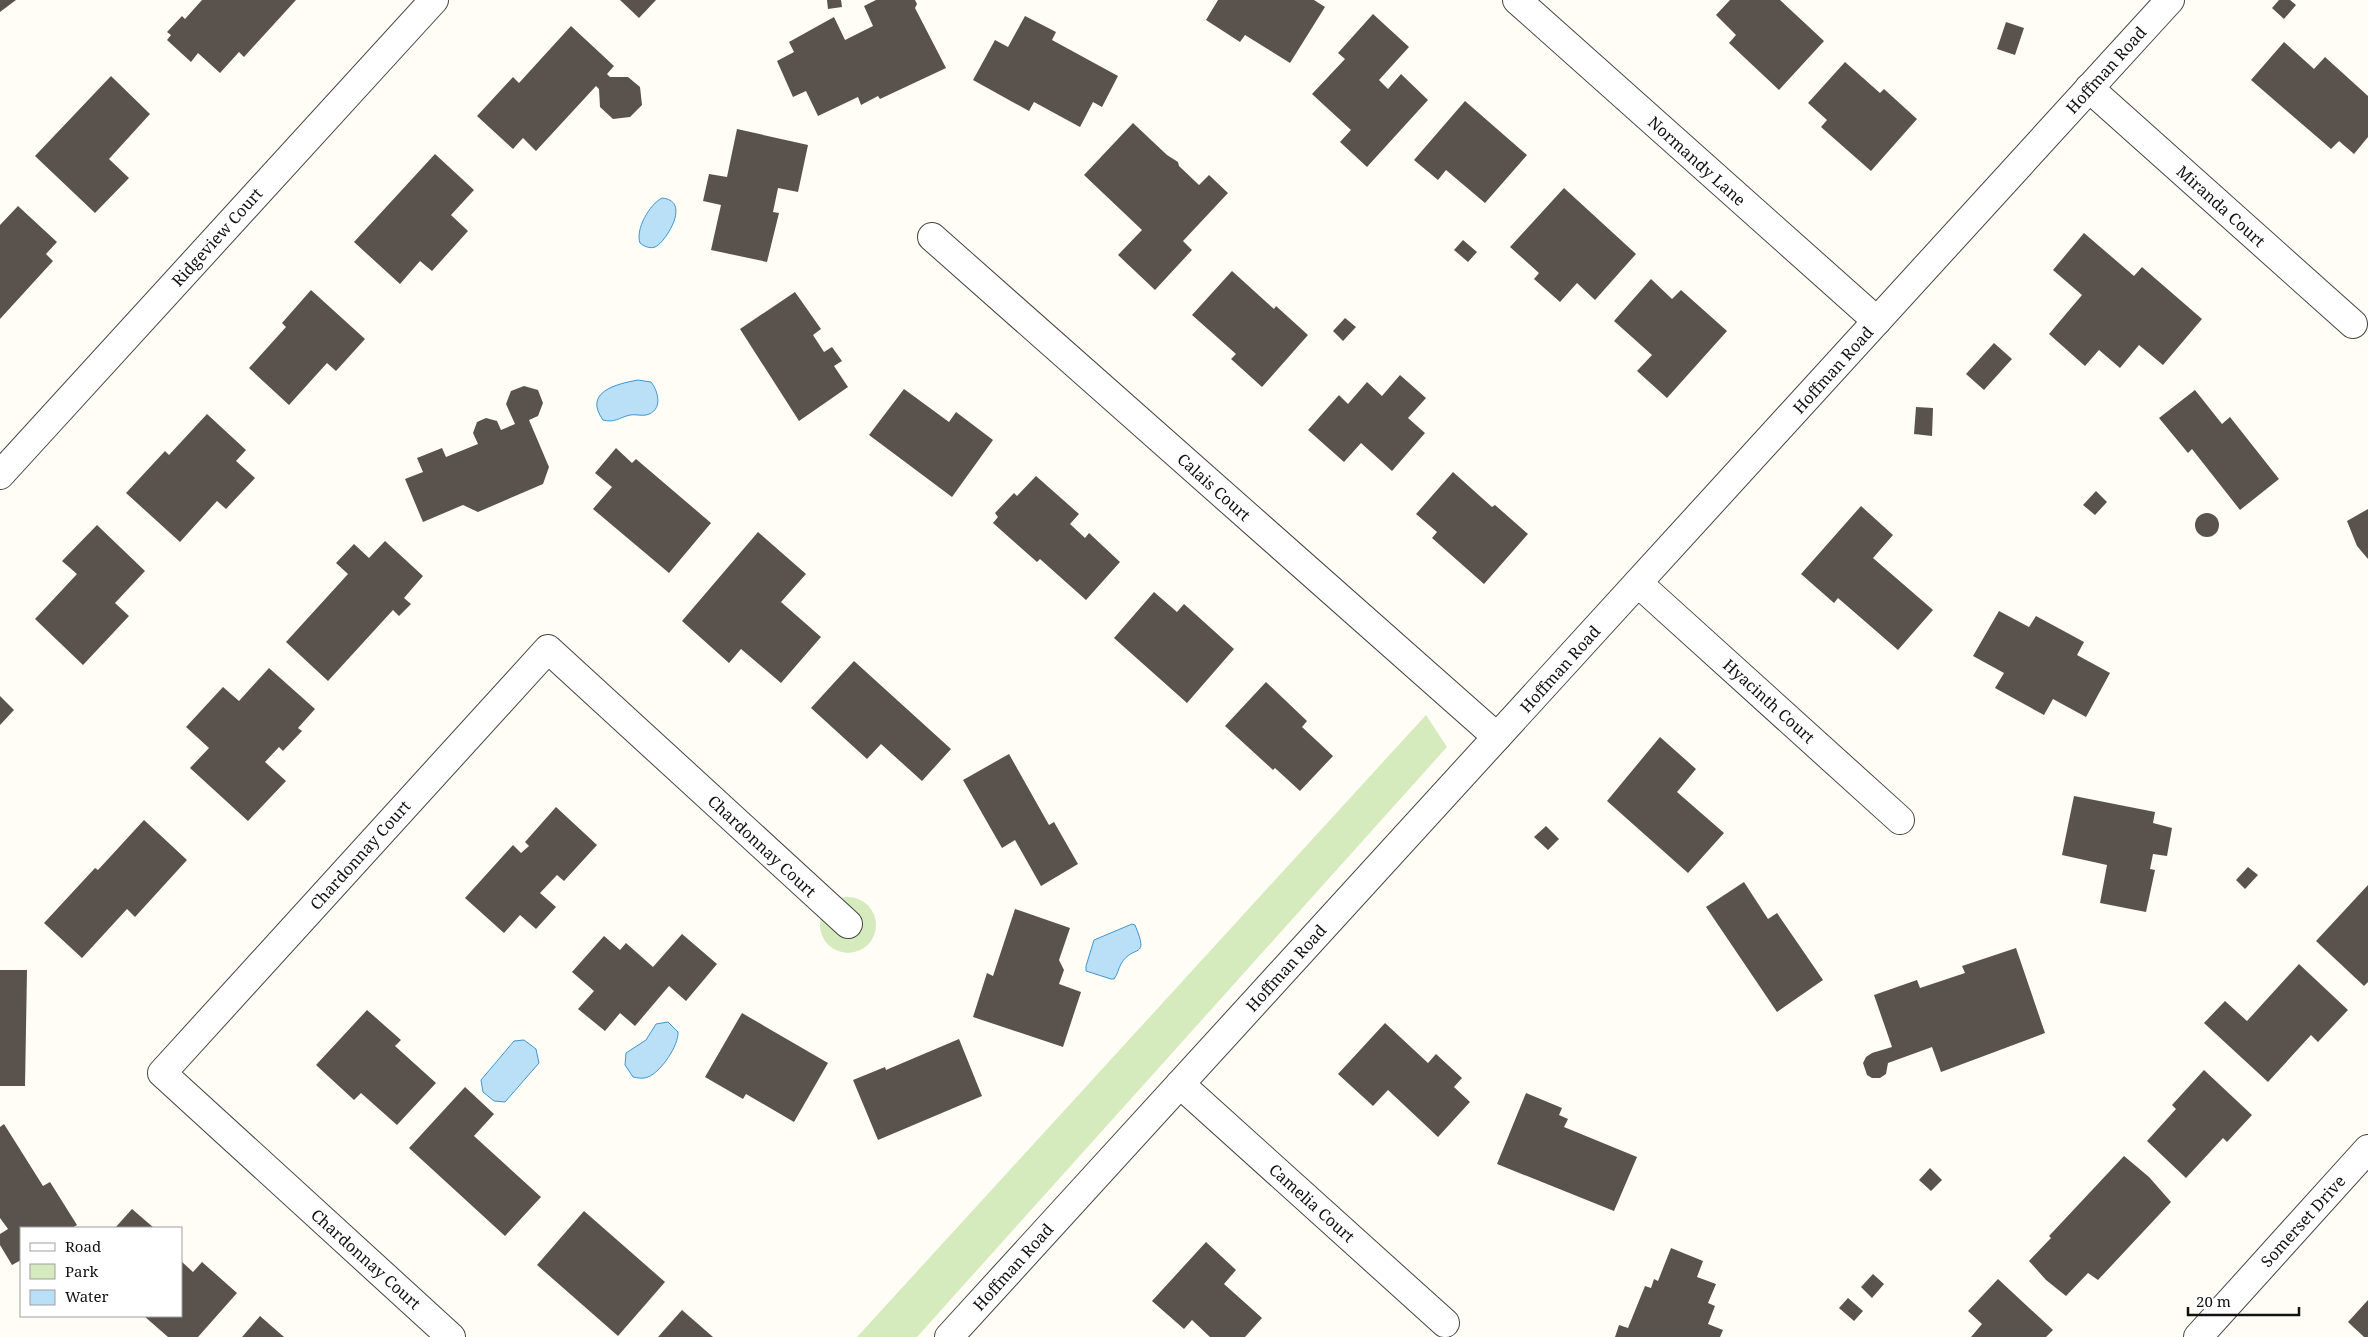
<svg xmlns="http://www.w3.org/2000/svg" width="2368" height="1337" font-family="'Noto Serif',serif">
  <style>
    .green { fill: #d5ebbd }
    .water { fill: #b9e0f7; stroke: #3f96cf }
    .building { fill: #5a524d }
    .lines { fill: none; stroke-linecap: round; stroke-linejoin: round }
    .minor-casing { stroke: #444; stroke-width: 30 }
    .minor { stroke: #fff; stroke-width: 28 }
    .labels { text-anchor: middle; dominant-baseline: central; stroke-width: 5; stroke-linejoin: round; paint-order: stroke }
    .street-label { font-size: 16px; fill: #111; stroke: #fff }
  </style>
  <rect width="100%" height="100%" fill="#fffdf5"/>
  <g class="green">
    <polygon points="1426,715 1447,747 917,1337 857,1337"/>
    <circle cx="848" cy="925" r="28"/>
  </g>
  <g class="water">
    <path d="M662,198C693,201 664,244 655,247C649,249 644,246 640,243C635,229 650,204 662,198Z"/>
    <path d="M638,380L651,382C659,392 663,411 646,415C641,416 635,414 630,415C618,418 615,423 603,420C583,392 616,384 638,380Z"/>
    <path d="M1132,924L1135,925C1150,961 1133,943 1121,964C1118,969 1118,974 1114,979H1111L1086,971V966L1094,940Z"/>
    <path d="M668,1022L678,1032C679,1045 661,1072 648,1077C643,1079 638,1078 633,1077L625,1065L626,1053L646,1040L656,1024Z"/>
    <polygon points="524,1040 536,1049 539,1063 505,1102 494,1101 483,1092 481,1080 514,1041"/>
  </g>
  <g class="building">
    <polygon points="0,0 16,0 0,12"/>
    <polygon points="202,0 296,0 244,57 239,52 220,73 198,53 191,62 167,40 171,35 167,32 182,16 185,19"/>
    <polygon points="620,0 656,0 639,18"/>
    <polygon points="827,0 841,0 842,7 828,9"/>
    <polygon points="876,0 915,0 917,4 915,8 946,68 880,99 878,96 861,105 858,97 818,116 806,91 793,97 777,61 794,52 789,42 834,17 845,40 873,26 864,6"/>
    <polygon points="1218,0 1314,0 1325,7 1290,63 1245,35 1240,42 1206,20"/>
    <polygon points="1730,0 1780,0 1824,41 1779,90 1729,43 1736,35 1716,15"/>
    <polygon points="2279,0 2290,0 2296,5 2284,19 2272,8"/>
    <polygon points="1373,14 1409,47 1379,80 1388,89 1401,74 1428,100 1367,167 1340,142 1351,130 1312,94 1345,59 1338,53"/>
    <polygon points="1025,16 1056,32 1052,40 1118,76 1102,107 1093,102 1080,127 1034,102 1029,111 973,80 995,40 1008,47"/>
    <polygon points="2006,22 2024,28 2015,55 1997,49"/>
    <polygon points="571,26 614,66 607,74 610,77 628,77 640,87 642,105 630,117 613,119 600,107 599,89 596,86 536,151 523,138 513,149 477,116 513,77 519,83"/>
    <polygon points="2284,42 2314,69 2325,57 2368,96 2368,137 2354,154 2339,141 2331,149 2251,80"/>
    <polygon points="1845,62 1880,93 1884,89 1917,119 1871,171 1821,127 1827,120 1808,103"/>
    <polygon points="111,76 150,114 109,159 129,178 95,213 35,156"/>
    <polygon points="1465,101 1527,155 1485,203 1446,170 1438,180 1414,160"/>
    <polygon points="1133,123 1167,155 1178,162 1179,166 1199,185 1209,175 1228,193 1183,241 1192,250 1155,290 1118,255 1142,230 1084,175"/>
    <polygon points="737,129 808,145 798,192 778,188 773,212 779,213 767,262 711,250 721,205 703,201 709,174 727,177"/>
    <polygon points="435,154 474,190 451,215 468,231 432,271 420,261 400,284 354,242"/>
    <polygon points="1564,188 1636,254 1595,300 1577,283 1560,302 1534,279 1539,273 1510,247"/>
    <polygon points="18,206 57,242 46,254 53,261 0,319 0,225"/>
    <polygon points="2084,233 2134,276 2142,267 2202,319 2163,365 2139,345 2120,368 2099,350 2085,366 2049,334 2082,295 2053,270"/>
    <polygon points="1463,240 1477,252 1468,262 1454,250"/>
    <polygon points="1232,271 1274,309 1276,306 1308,335 1262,387 1231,359 1236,354 1192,315"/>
    <polygon points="1651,279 1672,299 1681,290 1727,331 1667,398 1637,371 1652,355 1614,321"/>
    <polygon points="311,290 365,339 336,371 327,363 289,405 249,368 286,327 282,323"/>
    <polygon points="795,292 821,329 813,335 824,352 832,347 842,361 834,366 848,387 799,421 740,329"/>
    <polygon points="1345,318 1356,327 1343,341 1333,331"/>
    <polygon points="1994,343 2012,359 1984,390 1966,374"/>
    <polygon points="1400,375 1426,398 1408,418 1425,433 1392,471 1361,443 1344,462 1308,430 1339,395 1348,404 1367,382 1382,396"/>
    <polygon points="524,386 538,390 543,403 538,416 529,420 549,467 543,484 478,512 463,505 423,522 405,479 423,472 417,458 442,448 446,457 478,444 473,433 477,422 486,418 497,421 501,430 515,424 506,404 511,391"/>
    <polygon points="904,389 949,422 956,412 993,440 952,497 869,435"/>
    <polygon points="2195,390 2222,424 2230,417 2279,479 2240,510 2192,449 2188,453 2159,418"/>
    <polygon points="1916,407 1933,408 1932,436 1914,434"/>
    <polygon points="207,414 246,450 236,461 255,478 226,509 217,501 180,542 126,493 165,451 169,455"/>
    <polygon points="616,448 632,463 636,459 711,523 669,573 593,509 612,487 595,473"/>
    <polygon points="1453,472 1492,507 1495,505 1528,534 1484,584 1432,538 1437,532 1416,514"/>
    <polygon points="1036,476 1079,514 1070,524 1085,538 1089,533 1120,562 1086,600 1040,559 1037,562 993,523 998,517 995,513 1014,493 1017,496"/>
    <polygon points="2096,491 2107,502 2095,515 2083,505"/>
    <polygon points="1861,506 1893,535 1873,558 1933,610 1898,650 1838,598 1834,603 1801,574"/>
    <polygon points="2368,509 2368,559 2357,546 2347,521"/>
    <circle cx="2207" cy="525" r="12"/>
    <polygon points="97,525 145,571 115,603 129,616 83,665 35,619 77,574 62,561"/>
    <polygon points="758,532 806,574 781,602 821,637 781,683 741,649 729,663 682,621"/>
    <polygon points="385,541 423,576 404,598 411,604 399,616 393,610 328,681 286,642 348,574 336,563 354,544 369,558"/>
    <polygon points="1154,592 1177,612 1184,604 1234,649 1187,703 1114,638"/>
    <polygon points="1999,611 2029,627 2036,616 2084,642 2077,655 2110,673 2086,717 2053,699 2044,715 1995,688 2004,673 1973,656"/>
    <polygon points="854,661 951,749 922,781 881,744 867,759 811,708"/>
    <polygon points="269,668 315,709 298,728 302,731 283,751 279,747 265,762 286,781 248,821 190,768 209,748 186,727 223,687 239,701"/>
    <polygon points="1266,682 1307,721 1302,727 1333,756 1300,791 1275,768 1273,770 1225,726"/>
    <polygon points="0,696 14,710 0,725"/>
    <polygon points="1660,737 1696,769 1677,792 1724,833 1688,873 1607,801"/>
    <polygon points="1009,754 1049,825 1054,822 1078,864 1041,886 1015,840 1002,848 963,780"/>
    <polygon points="2074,796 2155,812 2153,823 2172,828 2167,856 2153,854 2150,869 2155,870 2146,912 2100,903 2107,865 2062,855"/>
    <polygon points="556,807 597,845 564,881 557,875 540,893 556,907 536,929 520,915 504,933 465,898 513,845 521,853 529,846 525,842"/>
    <polygon points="144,820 187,860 135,917 127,909 82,958 44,923 95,868 98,870"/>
    <polygon points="1546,826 1559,839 1548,850 1534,837"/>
    <polygon points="2248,867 2258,875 2245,889 2236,880"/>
    <polygon points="1744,882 1768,919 1777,913 1823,980 1777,1012 1706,907"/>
    <polygon points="2368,885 2368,982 2364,986 2316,941"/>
    <polygon points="1015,909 1070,928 1059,960 1064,970 1059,984 1081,992 1063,1047 973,1017 987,973 993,976"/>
    <polygon points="682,934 717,964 686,1001 669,986 635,1026 620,1013 605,1031 578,1009 594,991 572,972 604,936 620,950 626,943 653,967"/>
    <polygon points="2016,948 2045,1033 1941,1072 1932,1047 1888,1063 1886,1074 1880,1078 1872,1078 1867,1075 1863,1063 1866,1057 1872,1053 1892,1047 1874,995 1917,980 1920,988 1965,973 1962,966"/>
    <polygon points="2299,964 2348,1010 2318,1042 2311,1035 2268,1082 2204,1023 2225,1001 2247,1021"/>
    <polygon points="0,970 27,970 25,1086 0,1086"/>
    <polygon points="367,1010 401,1040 395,1046 436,1083 397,1125 361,1093 354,1100 316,1065"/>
    <polygon points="742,1013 828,1063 794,1122 746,1094 743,1099 705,1077"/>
    <polygon points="1385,1023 1428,1063 1436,1054 1462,1078 1454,1087 1470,1102 1438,1137 1388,1090 1373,1106 1338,1074"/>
    <polygon points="959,1039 982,1096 878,1140 853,1080 885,1067 886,1070"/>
    <polygon points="2204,1070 2252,1115 2227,1142 2223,1138 2186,1178 2147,1141 2176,1109 2172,1105"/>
    <polygon points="465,1087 494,1114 474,1136 541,1197 505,1236 409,1148"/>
    <polygon points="1526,1093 1562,1108 1559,1115 1568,1119 1564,1127 1637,1157 1614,1211 1497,1164"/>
    <polygon points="4,1124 43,1186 50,1182 77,1225 72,1228 21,1228 21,1260 12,1265 0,1245 0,1234 8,1229 0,1218 0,1127"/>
    <polygon points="2124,1156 2149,1177 2171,1202 2098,1280 2088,1273 2066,1296 2046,1280 2029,1261 2051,1238 2049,1236"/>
    <polygon points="1930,1168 1942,1180 1931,1191 1919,1180"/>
    <polygon points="132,1209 154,1228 115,1228"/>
    <polygon points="584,1211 665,1282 618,1336 537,1265"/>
    <polygon points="1206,1242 1236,1270 1224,1284 1262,1318 1245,1337 1210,1337 1192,1320 1184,1329 1152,1301"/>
    <polygon points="1671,1248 1703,1261 1697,1277 1716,1284 1708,1303 1715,1306 1708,1324 1723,1330 1720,1337 1615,1337 1619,1325 1628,1328 1645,1286 1651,1288 1654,1279 1658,1281"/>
    <polygon points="181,1261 193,1272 202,1262 237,1293 198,1337 168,1337 144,1316 181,1316"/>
    <polygon points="1873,1274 1884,1284 1872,1298 1861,1287"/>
    <polygon points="1998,1279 2053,1330 2046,1337 1971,1337 1982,1324 1968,1311"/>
    <polygon points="1848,1298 1863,1311 1854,1321 1839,1308"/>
    <polygon points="2368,1300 2368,1337 2364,1337 2348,1322"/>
    <polygon points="682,1310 713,1337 658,1337"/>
    <polygon points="260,1316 284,1337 242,1337"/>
  </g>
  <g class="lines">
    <defs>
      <g id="minor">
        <polyline points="1517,0 1877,321"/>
        <polyline points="2089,88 2353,324"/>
        <polyline points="932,237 1497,737"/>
        <polyline points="0,475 434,0"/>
        <polyline points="1638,583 1900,820"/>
        <polyline points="1180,1084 1445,1323"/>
        <polyline points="451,1337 162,1073 548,649 848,924"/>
        <polyline points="949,1337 2170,0"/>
        <polyline points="2198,1337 2368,1149"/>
      </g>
    </defs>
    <use href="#minor" class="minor-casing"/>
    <use href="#minor" class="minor"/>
  </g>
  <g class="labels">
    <g class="street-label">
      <text transform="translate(2106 70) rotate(-48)">Hoffman Road</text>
      <text transform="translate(1697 161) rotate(42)">Normandy Lane</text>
      <text transform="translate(2221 206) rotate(42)">Miranda Court</text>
      <text transform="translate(217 237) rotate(-48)">Ridgeview Court</text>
      <text transform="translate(1833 370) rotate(-48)">Hoffman Road</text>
      <text transform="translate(1214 487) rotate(42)">Calais Court</text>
      <text transform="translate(1560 669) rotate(-48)">Hoffman Road</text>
      <text transform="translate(1769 701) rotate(42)">Hyacinth Court</text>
      <text transform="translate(762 846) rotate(43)">Chardonnay Court</text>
      <text transform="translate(360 855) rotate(-48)">Chardonnay Court</text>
      <text transform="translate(1286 968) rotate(-48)">Hoffman Road</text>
      <text transform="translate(1312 1203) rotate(42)">Camelia Court</text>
      <text transform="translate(2303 1221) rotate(-48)">Somerset Drive</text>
      <text transform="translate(366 1259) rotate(42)">Chardonnay Court</text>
      <text transform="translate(1013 1267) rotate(-48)">Hoffman Road</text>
    </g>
  </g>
  <rect x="20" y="1227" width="162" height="90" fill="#ffffff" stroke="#a0a0a0"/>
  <rect x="30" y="1243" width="25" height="8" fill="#ffffff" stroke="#a0a0a0"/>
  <text x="65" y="1252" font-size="15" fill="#111111">Road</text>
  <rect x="30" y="1264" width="25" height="15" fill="#d5ebbd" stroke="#a0a0a0"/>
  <text x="65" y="1277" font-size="15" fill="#111111">Park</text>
  <rect x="30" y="1290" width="25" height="15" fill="#b9e0f7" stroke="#a0a0a0"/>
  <text x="65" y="1302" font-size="15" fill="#111111">Water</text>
  <path d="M2188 1307v8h111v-8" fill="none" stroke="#111111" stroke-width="2.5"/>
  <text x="2196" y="1307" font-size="15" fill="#111111" stroke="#ffffff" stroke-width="4" paint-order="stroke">20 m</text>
</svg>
